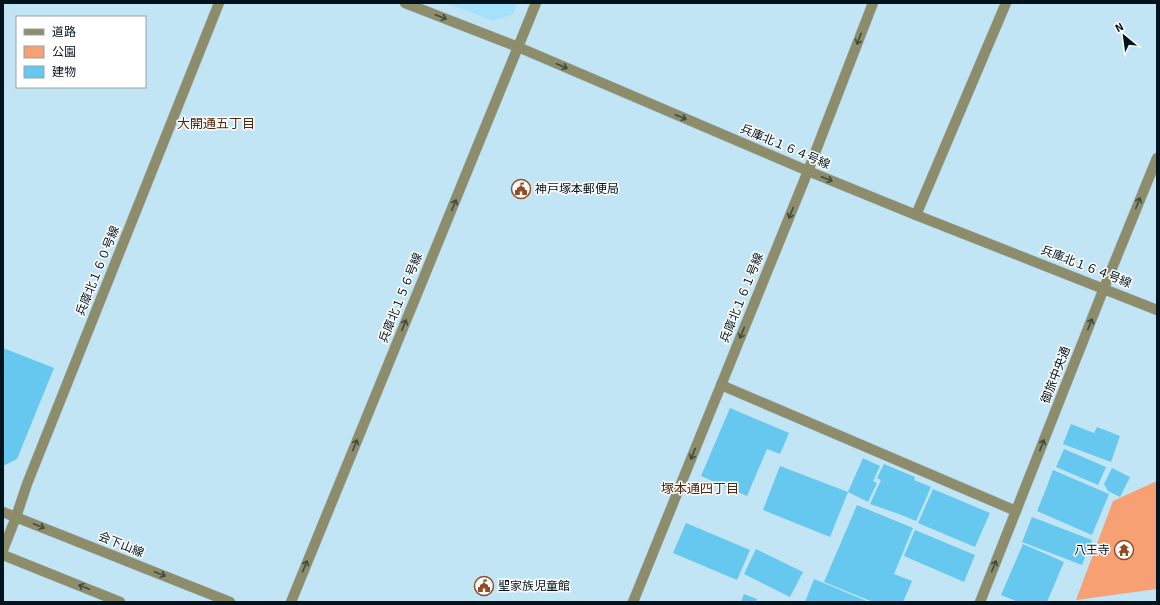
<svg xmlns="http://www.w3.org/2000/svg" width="1160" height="605" font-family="Signika,'Noto Sans JP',sans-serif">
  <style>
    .built { fill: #a6e1fc }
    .green { fill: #f7a073 }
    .building { fill: #66c7ef }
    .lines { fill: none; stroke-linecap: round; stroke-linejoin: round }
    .minor-casing { stroke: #a3c3d2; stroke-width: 11 }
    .tertiary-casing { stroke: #a3c3d2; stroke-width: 11 }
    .minor { stroke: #8d8d6b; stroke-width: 10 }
    .tertiary { stroke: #8d8d6b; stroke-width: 10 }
    .oneway { stroke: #404a40 }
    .labels { text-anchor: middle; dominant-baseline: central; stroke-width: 3; stroke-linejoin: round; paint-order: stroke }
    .street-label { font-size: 12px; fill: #01131c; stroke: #fff }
    .poi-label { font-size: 12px; fill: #01131c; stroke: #fff; text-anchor: start }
    .neighbourhood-label { font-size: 13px; fill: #55260a; stroke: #fff }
  </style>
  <rect width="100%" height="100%" fill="#c2e5f5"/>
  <polygon class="built" points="447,3 517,3 513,14 493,21"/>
  <polygon class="green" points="1157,481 1157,589 1076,600 1113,501"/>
  <g class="building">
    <polygon points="3,348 54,368 17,459 3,466"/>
    <polygon points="730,408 789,433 780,454 767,449 747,496 701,476"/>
    <polygon points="1071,424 1094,433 1097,427 1120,436 1111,462 1063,444"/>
    <polygon points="1064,449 1106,467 1098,485 1056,467"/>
    <polygon points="863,458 880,466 873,481 877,483 868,502 848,492"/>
    <polygon points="884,464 915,477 914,480 931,487 916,521 899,514 870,504 881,480 877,478"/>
    <polygon points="780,466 848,492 830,537 763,510"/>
    <polygon points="1112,468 1130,477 1120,497 1108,491 1104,484"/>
    <polygon points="1053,470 1109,494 1092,535 1037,511 1046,489"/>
    <polygon points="933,489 990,513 975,547 918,523"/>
    <polygon points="857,505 913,528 894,574 912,581 903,602 873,602 824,582"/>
    <polygon points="1032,517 1092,540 1082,565 1022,542"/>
    <polygon points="686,523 750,550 737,580 673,553"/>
    <polygon points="915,530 975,555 964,582 904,556"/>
    <polygon points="1023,544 1064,562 1047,602 1018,602 1001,595"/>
    <polygon points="756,549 803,572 790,597 744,574"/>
    <polygon points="814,579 869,602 805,602"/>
    <polygon points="744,594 757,599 756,602 741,602"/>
  </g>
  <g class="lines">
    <defs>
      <g id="minor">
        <polyline points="405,3 518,47 808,171 916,215 1157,310"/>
        <polyline points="916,215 1006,3"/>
        <polyline points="721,385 1016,511"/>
        <polyline points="3,550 16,517 27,484 219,3"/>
        <polyline points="291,602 536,3"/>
        <polyline points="633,602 808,171 873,3"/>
        <polyline points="980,602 1104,288 1157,158"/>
      </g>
      <g id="tertiary">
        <polyline points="3,512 230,602"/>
        <polyline points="3,555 120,602"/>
      </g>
    </defs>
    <use href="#minor" class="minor-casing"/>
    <use href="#tertiary" class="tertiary-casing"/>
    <use href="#minor" class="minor"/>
    <use href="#tertiary" class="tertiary"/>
  </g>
  <defs><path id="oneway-shaft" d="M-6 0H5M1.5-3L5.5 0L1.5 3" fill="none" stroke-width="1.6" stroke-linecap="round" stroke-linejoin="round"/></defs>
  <g class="oneway">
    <use href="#oneway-shaft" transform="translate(441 17) rotate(21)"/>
    <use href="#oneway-shaft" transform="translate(859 39) rotate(111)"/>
    <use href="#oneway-shaft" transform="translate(562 66) rotate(23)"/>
    <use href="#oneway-shaft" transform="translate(681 117) rotate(23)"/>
    <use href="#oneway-shaft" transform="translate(827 179) rotate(22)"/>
    <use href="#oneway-shaft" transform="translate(1138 203) rotate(-68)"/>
    <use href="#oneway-shaft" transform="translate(454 205) rotate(-68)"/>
    <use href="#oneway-shaft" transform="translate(791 213) rotate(112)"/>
    <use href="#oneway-shaft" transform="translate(1090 324) rotate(-69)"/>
    <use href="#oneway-shaft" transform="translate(404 325) rotate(-68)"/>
    <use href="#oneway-shaft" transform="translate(742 333) rotate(112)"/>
    <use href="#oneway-shaft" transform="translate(355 445) rotate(-68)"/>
    <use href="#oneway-shaft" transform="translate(1042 445) rotate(-69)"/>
    <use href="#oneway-shaft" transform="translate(693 454) rotate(112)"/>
    <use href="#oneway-shaft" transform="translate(39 526) rotate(22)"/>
    <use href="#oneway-shaft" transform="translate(305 566) rotate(-68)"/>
    <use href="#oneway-shaft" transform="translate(994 566) rotate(-68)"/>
    <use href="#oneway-shaft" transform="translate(160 574) rotate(22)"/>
    <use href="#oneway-shaft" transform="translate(84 587) rotate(-158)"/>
  </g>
  <defs>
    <symbol id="civic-ring" viewBox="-11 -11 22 22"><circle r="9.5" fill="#fff" stroke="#934d26" stroke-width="1.5"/><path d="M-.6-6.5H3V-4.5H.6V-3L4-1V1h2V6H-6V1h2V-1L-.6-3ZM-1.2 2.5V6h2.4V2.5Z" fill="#934d26"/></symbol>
    <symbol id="temple-ring" viewBox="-11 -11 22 22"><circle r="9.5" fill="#fff" stroke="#934d26" stroke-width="1.5"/><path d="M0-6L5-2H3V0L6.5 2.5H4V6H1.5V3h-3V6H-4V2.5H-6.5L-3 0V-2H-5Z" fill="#934d26"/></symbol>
  </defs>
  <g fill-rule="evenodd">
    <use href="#civic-ring" x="510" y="178" width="22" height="22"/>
    <use href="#temple-ring" x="1113" y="539" width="22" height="22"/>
    <use href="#civic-ring" x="473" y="575" width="22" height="22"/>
  </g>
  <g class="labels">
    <g class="street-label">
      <text transform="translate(785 147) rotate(23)">兵庫北１６４号線</text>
      <text transform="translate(1086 267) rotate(21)">兵庫北１６４号線</text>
      <text transform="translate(98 271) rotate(-68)">兵庫北１６０号線</text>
      <text transform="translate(401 298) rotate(-68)">兵庫北１５６号線</text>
      <text transform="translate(742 298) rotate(-68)">兵庫北１６１号線</text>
      <text transform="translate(1056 375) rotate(-69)">御旅中央通</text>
      <text transform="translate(121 545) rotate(22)">会下山線</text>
    </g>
    <g class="poi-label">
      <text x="535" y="189">神戸塚本郵便局</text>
      <text x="1110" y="550" text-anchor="end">八王寺</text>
      <text x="498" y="586">聖家族児童館</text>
    </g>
    <g class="neighbourhood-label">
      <text x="216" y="124">大開通五丁目</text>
      <text x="700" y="489">塚本通四丁目</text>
    </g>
  </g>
  <rect width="1160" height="605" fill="none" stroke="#01131c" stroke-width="8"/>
  <rect x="16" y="16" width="130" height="72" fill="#ffffff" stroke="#99a1a4"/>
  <rect x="24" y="29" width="20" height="6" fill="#8d8d6b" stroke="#99a1a4"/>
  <text x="52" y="36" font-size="12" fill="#01131c">道路</text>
  <rect x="24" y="46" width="20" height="12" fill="#f7a073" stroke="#99a1a4"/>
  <text x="52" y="56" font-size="12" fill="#01131c">公園</text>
  <rect x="24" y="66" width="20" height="12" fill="#66c7ef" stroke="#99a1a4"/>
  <text x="52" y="76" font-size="12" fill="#01131c">建物</text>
  <g transform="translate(1124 36) rotate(331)" stroke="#ffffff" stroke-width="3" paint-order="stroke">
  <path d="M0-3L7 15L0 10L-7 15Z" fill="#01131c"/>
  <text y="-6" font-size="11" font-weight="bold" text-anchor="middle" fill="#01131c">N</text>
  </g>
</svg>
